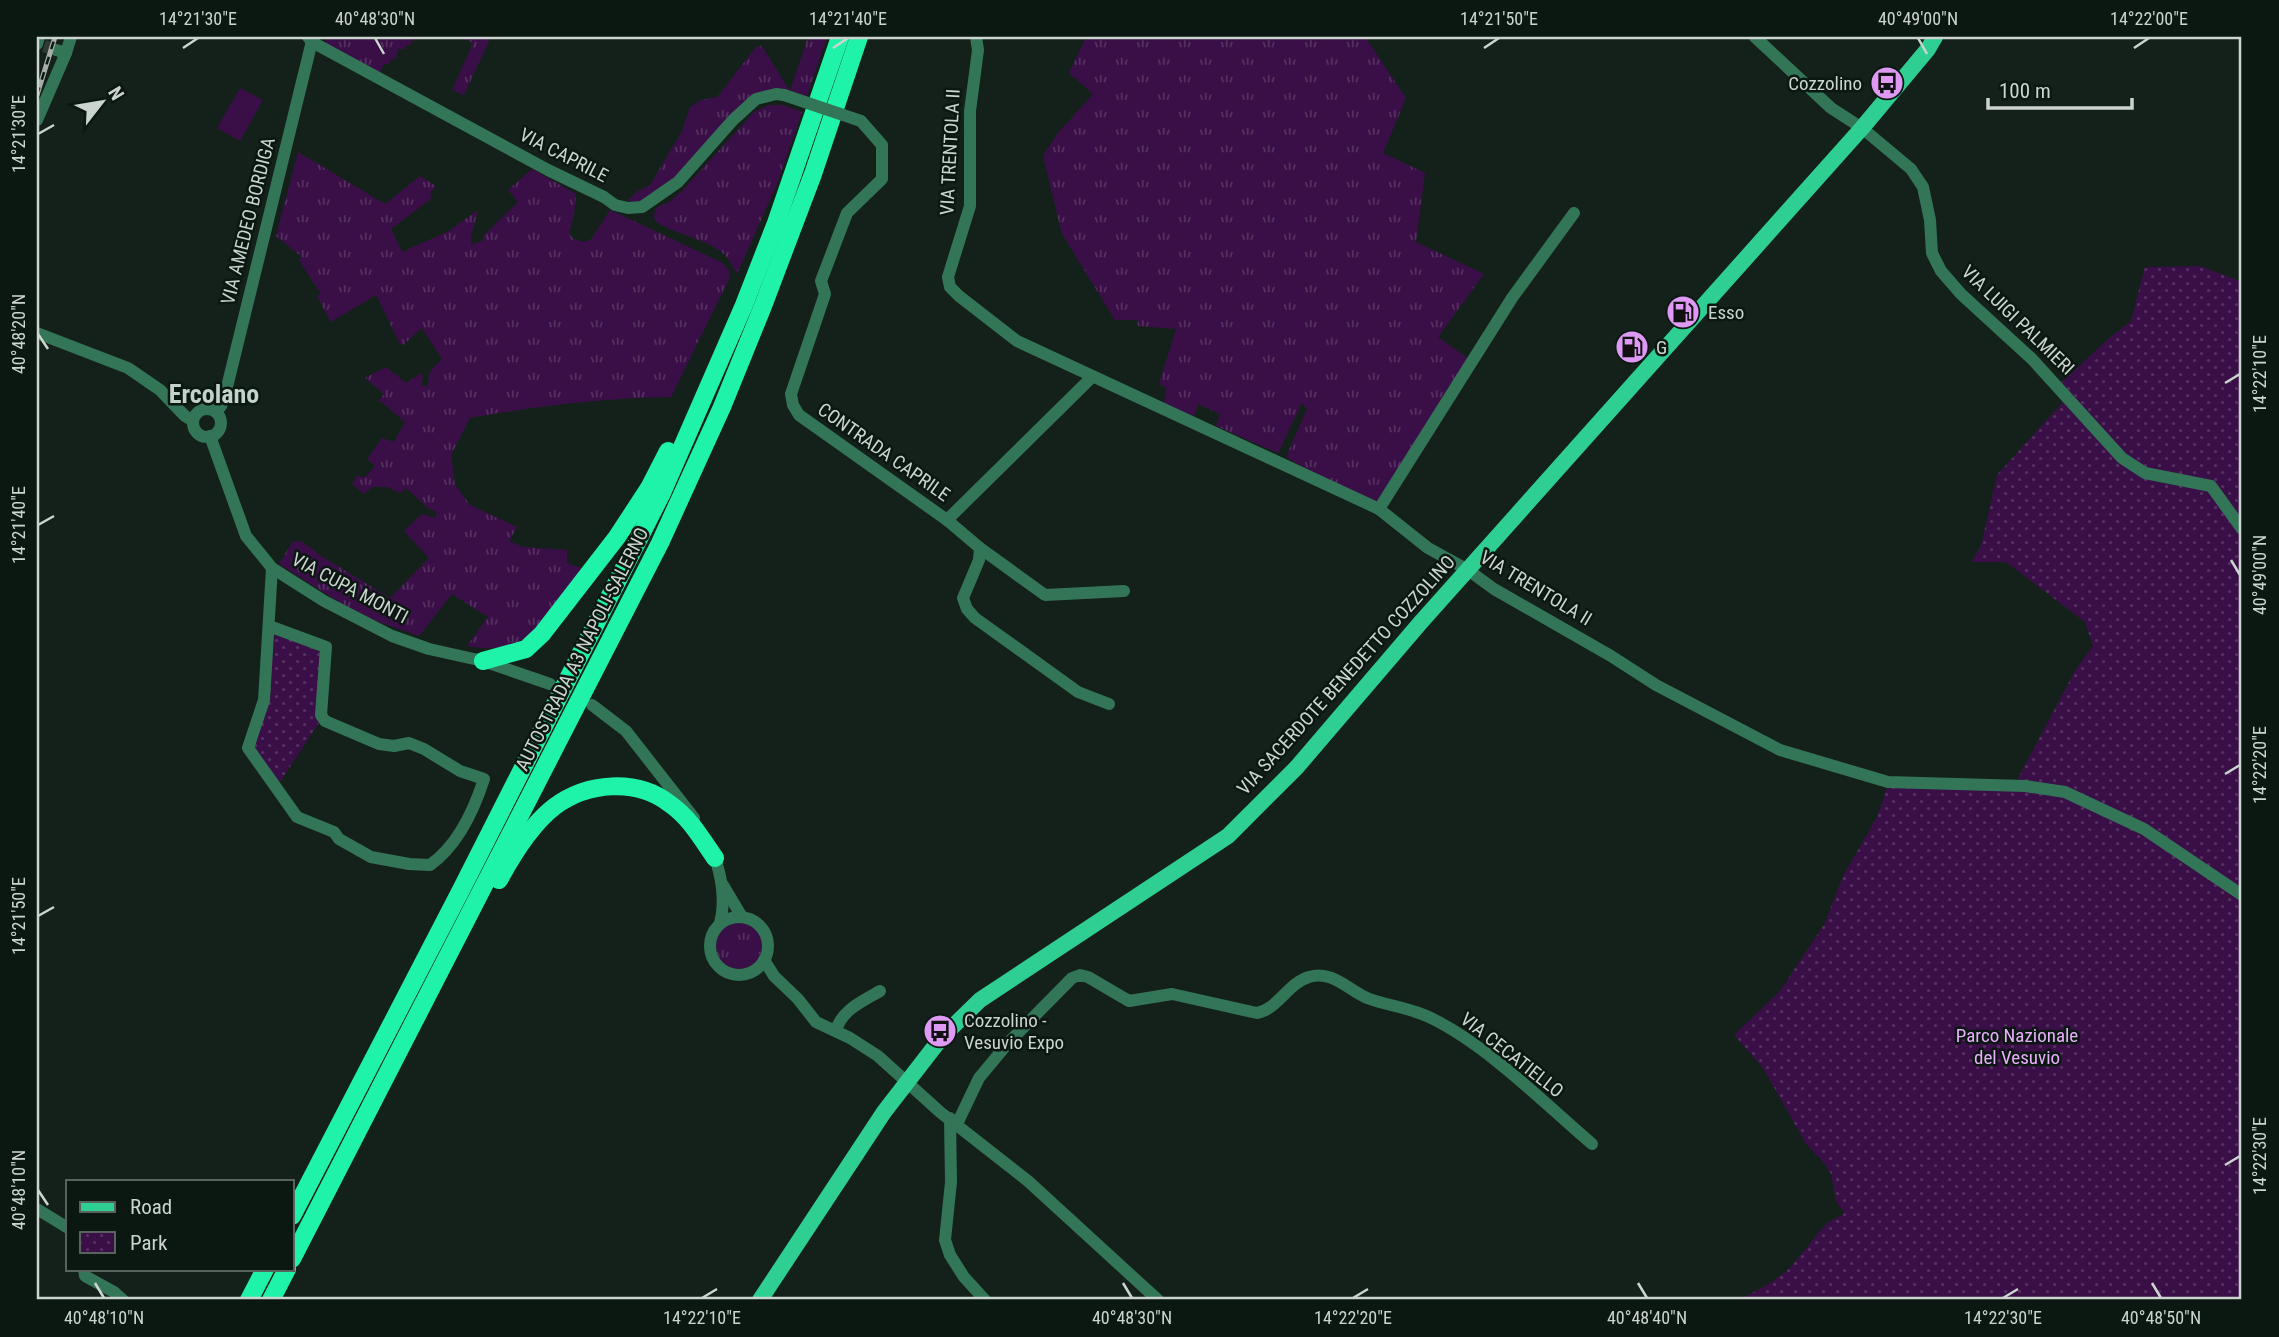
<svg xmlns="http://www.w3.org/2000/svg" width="2279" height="1337" font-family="'Roboto Condensed',sans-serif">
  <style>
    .grass { fill: url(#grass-tufts) }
    .park { fill: url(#park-dots) }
    .garden { fill: #3a0f47 }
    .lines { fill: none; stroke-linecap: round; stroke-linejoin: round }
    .minor-tunnel { stroke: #303b35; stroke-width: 12; stroke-dasharray: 12 6; stroke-linecap: butt }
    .minor { stroke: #337557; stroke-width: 12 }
    .major { stroke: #2fce92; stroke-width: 16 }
    .highway { stroke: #1ff2a9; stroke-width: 18 }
    .rail-casing { stroke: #a5aea9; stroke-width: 5 }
    .rail { stroke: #0b1711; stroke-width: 2.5; stroke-dasharray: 8; stroke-linecap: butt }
    .minor-bridge { stroke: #337557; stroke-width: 12 }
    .ticks { fill: none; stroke: #ccd4d0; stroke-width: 2.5 }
    .labels { text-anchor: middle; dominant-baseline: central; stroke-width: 5; stroke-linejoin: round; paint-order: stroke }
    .poi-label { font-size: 19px; fill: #ccd4d0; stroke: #0b1711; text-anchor: start }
    .street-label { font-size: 19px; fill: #ccd4d0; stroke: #0b1711 }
    .park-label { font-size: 19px; fill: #e9affc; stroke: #0b1711 }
    .district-label { font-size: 26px; font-weight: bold; fill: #c3d3ca; stroke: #0b1711 }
    .neatline { fill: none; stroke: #ccd4d0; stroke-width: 2.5 }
    .ticks-label { font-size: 18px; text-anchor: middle; fill: #ccd4d0 }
  </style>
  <defs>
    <pattern id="grass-tufts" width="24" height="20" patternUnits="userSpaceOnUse" patternTransform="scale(1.75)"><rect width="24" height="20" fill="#3a0f47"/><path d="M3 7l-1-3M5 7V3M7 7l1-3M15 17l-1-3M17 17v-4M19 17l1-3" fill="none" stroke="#553160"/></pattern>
    <pattern id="park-dots" width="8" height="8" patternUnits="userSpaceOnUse" patternTransform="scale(1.75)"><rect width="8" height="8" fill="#3a0f47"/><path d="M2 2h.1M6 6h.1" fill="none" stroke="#553160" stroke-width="1.8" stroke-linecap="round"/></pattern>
  </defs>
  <rect width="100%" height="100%" fill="#14201a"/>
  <g class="grass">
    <polygon points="327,37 359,37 379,41 381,37 414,37 410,46 406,45 404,50 399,48 395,60 392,58 388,65 384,64 379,74 325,47"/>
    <polygon points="461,37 491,37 464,95 452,90 473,43"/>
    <polygon points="808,37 827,37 807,96 790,91 754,98 666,188 640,202 627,201 638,191 650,185 682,131 690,107 701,100 717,97 756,47 761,46 763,48 790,91"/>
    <polygon points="1086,37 1369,37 1367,40 1406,98 1383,153 1425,173 1416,242 1484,274 1438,337 1470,360 1374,505 1287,458 1288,452 1307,409 1302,403 1278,453 1216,426 1220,414 1198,404 1194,416 1164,405 1166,388 1159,384 1176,329 1138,326 1137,320 1115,320 1062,234 1043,156 1058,133 1093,94 1069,73"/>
    <path d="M770,105H783L802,112L777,184L737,274C733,268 730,260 725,255C706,238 676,235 655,221L654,214L656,208L669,202L681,192L755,111Z"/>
    <path d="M298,152L385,204L420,176L436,186L430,193L432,198L391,229L402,252L449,231L478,210L471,236V245L484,240L483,236L518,202L508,190L532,169L576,194L574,215L569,233L573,239L585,242L591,239L610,210L723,263L729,271L730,277L671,397C603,398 537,406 470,418L451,455L455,485L470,505L517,527L509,541L523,547L567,550V563L585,569C567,591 539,636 512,645C498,650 482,648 467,646L488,617L452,594L419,636L361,616L279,564L293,541L303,542L321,556L390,598L429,558L404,531L422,514L435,518L437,512L428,508L406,488L400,493L387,487H372L364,494L352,484L357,476L365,477L375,466L367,459L382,438L394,442L405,422L379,400L384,394L365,378L386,367L406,383L421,373L423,376L421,385L428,387L429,372L442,359L422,328L403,345L400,344L376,295L331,322L317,296L321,294L299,260L302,257L276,236Z"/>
    <circle cx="739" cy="946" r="23"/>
  </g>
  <g class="park">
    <polygon points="2200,266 2242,282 2242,1300 1739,1300 1769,1284 1789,1269 1826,1224 1845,1213 1836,1201 1831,1174 1824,1163 1806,1144 1763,1068 1734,1035 1780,991 1825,923 1843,876 1877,817 1890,779 2016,782 2076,669 2093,646 2085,622 2006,562 1971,562 1981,546 1997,475 2064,401 2060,384 2108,339 2131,321 2145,267"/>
    <polygon points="275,631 321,650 320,721 278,785 253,749 267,698"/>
  </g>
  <polygon class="garden" points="240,88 263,100 240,141 217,128"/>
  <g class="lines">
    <polyline class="minor-tunnel" points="44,46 56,50"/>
    <g class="minor">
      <polyline points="308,37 312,42 548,170 604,197 615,205 628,208 642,207 678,182 733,120 756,99 776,94 784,95"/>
      <polyline points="976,37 978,50 970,111 970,206 948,277 950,287 959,296 1017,341 1379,509 1428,548 1468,570 1494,589 1611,656 1656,685 1780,750 1888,782 2025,786 2065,792 2144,829 2242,895"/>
      <polyline points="1755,37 1831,108 1862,128 1911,169 1923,187 1930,220 1932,253 1941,271 1961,294 2032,359 2122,458 2145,473 2211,486 2242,529"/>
      <polyline points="37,44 39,37"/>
      <polyline points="56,50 66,53 71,37"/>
      <polyline points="37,120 66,53"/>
      <polyline points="861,121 882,145 882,179 847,213 821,281 825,294 791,394 793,405 799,415 947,520 1092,377"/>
      <polyline points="37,333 128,368 160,390 185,416 193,421"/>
      <circle cx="207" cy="423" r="14"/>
      <polyline points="216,412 221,406 226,391 313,37"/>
      <polyline points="210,436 246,536 272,568 324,601 392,636 429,649 483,661 550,684"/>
      <polyline points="1379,509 1512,298 1574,213"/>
      <polyline points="947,520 980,548 1045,595 1124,591"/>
      <polyline points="980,548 979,560 963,598 967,609 975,618 1078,692 1109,704"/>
      <path d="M269,626L326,647L321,715L325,721L379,744L394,746L409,743L424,749L460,771L484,779C474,810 457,846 430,865L409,864L371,857L339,839L334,832L297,817L248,748L264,700L272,568"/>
      <polyline points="592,705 626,731 694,818"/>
      <path d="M713,852C721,874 726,900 720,923"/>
      <polyline points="723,885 742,917"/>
      <circle cx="739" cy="946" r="29"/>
      <polyline points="764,960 774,976 798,999 816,1022 850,1038 878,1056 940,1112 1028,1181 1158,1300"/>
      <path d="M836,1031C841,1010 863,1001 880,991"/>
      <polyline points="950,1118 951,1182 945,1240 950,1255 964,1277 985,1300"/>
      <path d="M957,1124L979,1078L1008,1043L1072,978L1080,975L1088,977L1129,1001L1172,994L1257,1013C1278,1009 1288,983 1309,977C1332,970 1347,989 1367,998C1388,1006 1413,1008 1433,1019C1489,1047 1544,1103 1592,1144"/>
      <polyline points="37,1209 68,1228"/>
      <polyline points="84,1269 85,1276 114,1292 123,1300"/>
    </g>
    <polyline class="major" points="760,1300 884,1112 942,1037 980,1000 1228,836 1297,767 1421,622 1862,128 1928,49 1935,37"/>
    <g class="highway">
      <polyline points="483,661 526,649 542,634 617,537 649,488 668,451"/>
      <path d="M499,880C512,856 532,824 554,807C587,782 637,778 670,804C690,818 701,838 715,858"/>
      <polyline points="292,1216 461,890 662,493 744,305 776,223 840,37"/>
      <polyline points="292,1259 660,543 722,407 763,306 813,174 859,37"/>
      <polyline points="249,1300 265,1269"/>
      <polyline points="271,1300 287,1269"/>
    </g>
    <defs>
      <polyline id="rail" points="37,95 55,37"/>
    </defs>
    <use href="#rail" class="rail-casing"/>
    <use href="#rail" class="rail"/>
    <polyline class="minor-bridge" points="784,95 861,121"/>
  </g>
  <path class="ticks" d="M375,38L384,54M1918,38L1927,54M183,48L198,38M833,48L848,38M1484,48L1499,38M2134,48L2149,38M38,134L54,125M38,334L48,349M2225,383L2240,374M38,525L54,516M2231,560L2240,575M2225,774L2240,765M38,916L54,907M2225,1165L2240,1156M38,1190L48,1205M95,1283L104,1298M1123,1283L1132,1298M1638,1283L1647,1298M2152,1283L2161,1298M702,1298L717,1289M1353,1298L1368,1289M2003,1298L2018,1289"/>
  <defs>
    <symbol id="bus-disc" viewBox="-11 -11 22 22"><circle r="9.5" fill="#dd99f3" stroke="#0b1711"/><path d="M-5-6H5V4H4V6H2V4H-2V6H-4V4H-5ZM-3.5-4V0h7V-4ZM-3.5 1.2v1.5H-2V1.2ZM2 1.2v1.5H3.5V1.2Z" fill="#111"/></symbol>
    <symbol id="fuel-disc" viewBox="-11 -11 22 22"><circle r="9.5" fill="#dd99f3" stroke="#0b1711"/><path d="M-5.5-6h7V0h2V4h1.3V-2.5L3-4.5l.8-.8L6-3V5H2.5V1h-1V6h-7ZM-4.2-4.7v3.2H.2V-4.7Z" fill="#111"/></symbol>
  </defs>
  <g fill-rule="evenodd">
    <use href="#bus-disc" x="1868" y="64" width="38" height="38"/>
    <use href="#fuel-disc" x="1664" y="293" width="38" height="38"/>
    <use href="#fuel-disc" x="1613" y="328" width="38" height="38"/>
    <use href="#bus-disc" x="921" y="1012" width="38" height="38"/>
  </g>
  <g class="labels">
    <g class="poi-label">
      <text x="1862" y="83" text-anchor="end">Cozzolino</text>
      <text x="1708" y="312">Esso</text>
      <text x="1656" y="347">G</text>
      <text x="964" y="1020">Cozzolino -<tspan x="964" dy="22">Vesuvio Expo</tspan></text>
    </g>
    <g class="street-label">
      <text transform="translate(950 152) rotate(-87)">VIA TRENTOLA II</text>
      <text transform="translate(564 155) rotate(27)">VIA CAPRILE</text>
      <text transform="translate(248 221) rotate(-76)">VIA AMEDEO BORDIGA</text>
      <text transform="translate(2018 320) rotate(44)">VIA LUIGI PALMIERI</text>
      <text transform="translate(884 452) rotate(35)">CONTRADA CAPRILE</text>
      <text transform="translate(350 588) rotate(28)">VIA CUPA MONTI</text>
      <text transform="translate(1536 588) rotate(31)">VIA TRENTOLA II</text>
      <text transform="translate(582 649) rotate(-63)">AUTOSTRADA A3 NAPOLI-SALERNO</text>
      <text transform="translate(1346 675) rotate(-48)">VIA SACERDOTE BENEDETTO COZZOLINO</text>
      <text transform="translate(1512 1055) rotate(38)">VIA CECATIELLO</text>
    </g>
    <g class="park-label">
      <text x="2017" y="1035">Parco Nazionale<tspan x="2017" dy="22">del Vesuvio</tspan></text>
    </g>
    <g class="district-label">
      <text x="214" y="394">Ercolano</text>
    </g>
  </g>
  <rect width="2279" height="1337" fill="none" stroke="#0b1711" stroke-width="77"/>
  <rect x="66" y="1180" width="228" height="91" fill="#0b1711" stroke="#58635d" stroke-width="2"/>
  <rect x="80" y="1202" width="35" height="10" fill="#2fce92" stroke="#58635d" stroke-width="2"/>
  <text x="130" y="1214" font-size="21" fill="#ccd4d0">Road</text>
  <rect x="80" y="1232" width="35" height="21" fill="url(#park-dots)" stroke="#58635d" stroke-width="2"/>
  <text x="130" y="1250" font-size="21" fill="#ccd4d0">Park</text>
  <g transform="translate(102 102) rotate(59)" stroke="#0b1711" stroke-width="5" paint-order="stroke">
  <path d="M0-5L12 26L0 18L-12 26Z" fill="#ccd4d0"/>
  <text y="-10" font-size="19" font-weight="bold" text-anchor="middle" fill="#ccd4d0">N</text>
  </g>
  <path d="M1988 98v10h144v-10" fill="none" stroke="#ccd4d0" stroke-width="3.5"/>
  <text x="1999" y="98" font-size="21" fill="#ccd4d0" stroke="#0b1711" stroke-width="5" paint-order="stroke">100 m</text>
  <rect x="38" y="38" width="2202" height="1260" class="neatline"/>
  <g class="ticks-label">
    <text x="198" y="25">14°21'30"E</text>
    <text x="375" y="25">40°48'30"N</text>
    <text x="848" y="25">14°21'40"E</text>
    <text x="1499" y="25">14°21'50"E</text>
    <text x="1918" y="25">40°49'00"N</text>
    <text x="2149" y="25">14°22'00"E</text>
    <text transform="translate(19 134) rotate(-90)" y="6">14°21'30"E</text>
    <text transform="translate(19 334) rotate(-90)" y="6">40°48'20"N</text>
    <text transform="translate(2260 374) rotate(-90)" y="6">14°22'10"E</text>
    <text transform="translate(19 525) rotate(-90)" y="6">14°21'40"E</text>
    <text transform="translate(2260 575) rotate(-90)" y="6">40°49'00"N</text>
    <text transform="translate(2260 765) rotate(-90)" y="6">14°22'20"E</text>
    <text transform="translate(19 916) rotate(-90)" y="6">14°21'50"E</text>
    <text transform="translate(2260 1156) rotate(-90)" y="6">14°22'30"E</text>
    <text transform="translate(19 1190) rotate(-90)" y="6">40°48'10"N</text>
    <text x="104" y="1324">40°48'10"N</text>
    <text x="702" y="1324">14°22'10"E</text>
    <text x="1132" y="1324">40°48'30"N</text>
    <text x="1353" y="1324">14°22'20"E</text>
    <text x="1647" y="1324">40°48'40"N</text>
    <text x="2003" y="1324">14°22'30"E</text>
    <text x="2161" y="1324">40°48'50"N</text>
  </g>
</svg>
